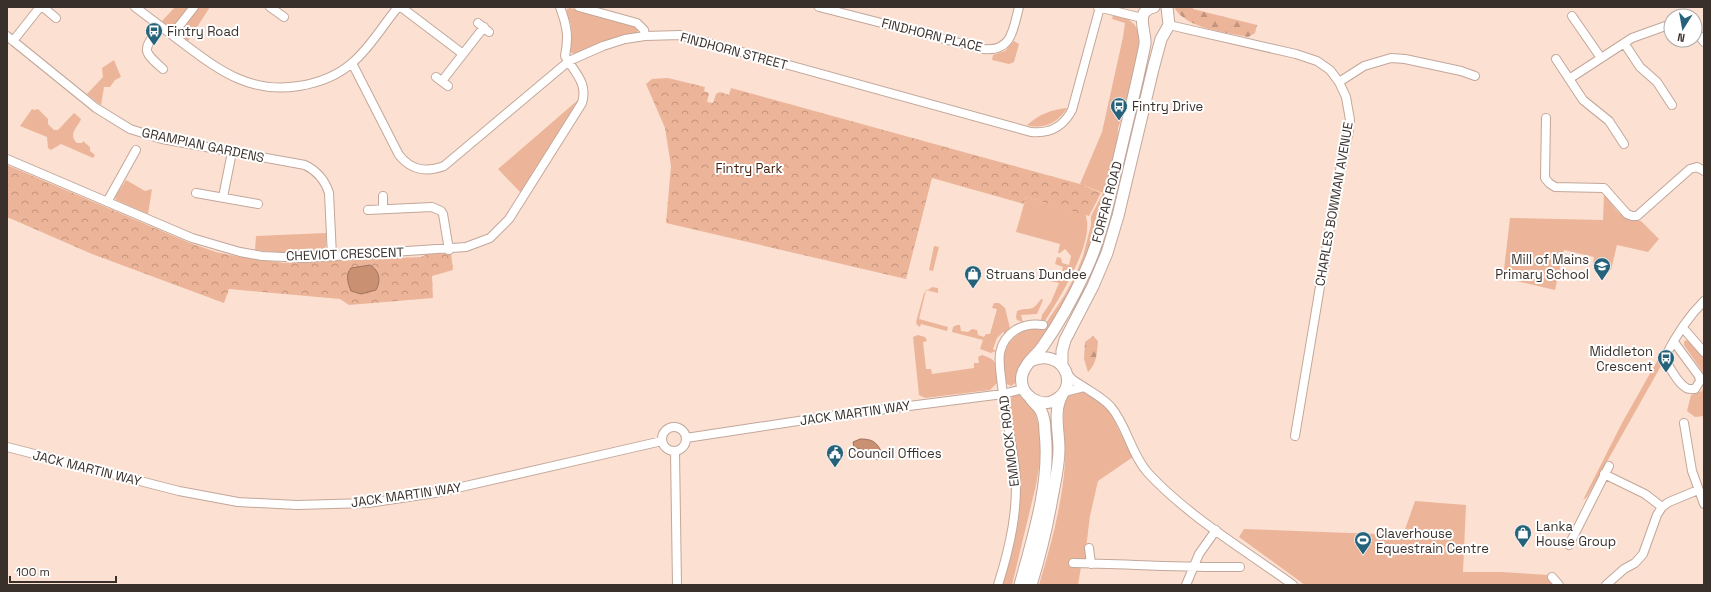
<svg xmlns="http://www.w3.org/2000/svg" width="1711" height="592" viewBox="0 0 1711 592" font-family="'Space Grotesk',sans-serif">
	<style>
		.green { fill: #ecb599 }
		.forest { fill: url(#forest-firs) }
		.park { fill: url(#park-crowns) }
		.water { fill: #c99072; stroke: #9e735d }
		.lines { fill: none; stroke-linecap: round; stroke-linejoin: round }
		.minor-casing { stroke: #c2a79a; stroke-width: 10 }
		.highway-casing { stroke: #c2a79a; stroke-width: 13 }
		.minor { stroke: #fff; stroke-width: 8 }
		.highway { stroke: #fff; stroke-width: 11 }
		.labels { text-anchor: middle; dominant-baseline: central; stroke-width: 4; stroke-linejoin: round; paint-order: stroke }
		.poi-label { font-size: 13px; fill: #3a302b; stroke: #fff; text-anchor: start }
		.street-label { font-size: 13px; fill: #3a302b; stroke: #fff }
		.park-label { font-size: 13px; fill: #441e08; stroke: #fff }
	</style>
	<defs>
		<pattern id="forest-firs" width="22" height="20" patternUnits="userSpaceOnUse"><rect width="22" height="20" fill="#ecb599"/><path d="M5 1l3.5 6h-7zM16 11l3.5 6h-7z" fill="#c0947d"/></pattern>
		<pattern id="park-crowns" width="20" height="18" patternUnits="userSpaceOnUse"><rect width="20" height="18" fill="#ecb599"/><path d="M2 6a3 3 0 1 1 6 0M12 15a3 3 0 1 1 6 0" fill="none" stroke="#c0947d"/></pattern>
	</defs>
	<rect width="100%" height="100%" fill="#fce0d2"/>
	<path class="green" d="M175,7h14l-14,18 -7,2 -6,-6z
		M199,7h11l-22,34 -6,-5v-7z
		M570,8l66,18 2,5 -3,3 -39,11 -22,9 -4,-2c1,-9 2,-17 1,-27 -1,-5 -5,-10 -4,-16z
		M1113,15l15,4 6,5 6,9v23l-11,43 -11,29 -1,22 -20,80 -29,69 -22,34 -24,30 -5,19 -6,4 -6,-3c0,-8 -2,-17 -1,-25 1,-19 20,-32 38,-29l22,-33 11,-20 8,-20 8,-31v-9l12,-23 -23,-9 22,-52 21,-95 2,-14 -13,-4z
		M1014,41l5,3 -5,18 -5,2 -17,-4 1,-5 12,-4z
		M114,60l7,17 -6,3 -5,7h-6l-3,18 -14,-11 16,-17 -1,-9z
		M578,100l-57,93 -23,-24z
		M1067,108c-9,15 -24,22 -40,17 13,-11 23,-15 40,-17z
		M32,109l2,1 4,-1 10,10v5l6,6h4l16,-17 7,6c-2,7 -14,15 -4,24h5l1,-2 7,6v4l5,4 -2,3 -32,-14 -10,6 -3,-2 -1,-11 -27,-11z
		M126,180l19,11 7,-2 -4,25 -32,-14 -1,-3z
		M1604,194c12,15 17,27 37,27l18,18 -11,13 -31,-7 -6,25 -18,-4 1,-9 -30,-7 -9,40 -52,-12 7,-60 93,2z
		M1026,197l59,17c12,25 -26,85 -40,107l-4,-1 1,-5 9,-13 8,-19 -9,-2 2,-5 8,2 3,-11 -8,-3 2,-7 4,1 1,5 7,2 2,-9 -6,-7 -5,4h-2l2,-9 -44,-12z
		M326,233v14l-5,5 -38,1 -28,-3 1,-14z
		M934,246l5,1 -6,24 -4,-1z
		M932,287l6,1v5l-12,-3 -7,29 29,8 -1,4 -26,-7 -1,3 -3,-2 -1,-3 8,-29z
		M1041,299l2,1 -6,14 -16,1 2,7 -6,-2 -1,-3 1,-6c12,-5 14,3 24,-12z
		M994,303h5l6,5 5,20 -4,6 -3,-2 -6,6 -4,11 3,2 -5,2 -11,-4 3,-9 -31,-8 1,-5 4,-2h3l1,6 7,1 4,-3 5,1 1,5 6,2 2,-3h4l7,-25 -5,-1z
		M918,335l7,2 2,4 -4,1 3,27h5l1,5 42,-6v-5h5l-1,-6 4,-2c17,5 14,10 16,27l-8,8 -65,8 -6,-3 -6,-58z
		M1689,340l15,18v16l-20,-29v-4z
		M1661,354v12l-74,131 -4,3 39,-77z
		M1704,385v31l-9,1 -8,-6 4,-16 11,-4z
		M1074,392h12l22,17 25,48 -35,24 -8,35 -4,32 1,8 -6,11 -3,18h-39c12,-40 23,-80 26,-122 1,-23 -4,-40 0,-64z
		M1022,393l12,14 9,37 -7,41 -24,100h-11l17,-72 -9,-111 4,-7z
		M1415,501l51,4 -3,67h38l47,3 4,2 2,8h-249l-66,-48 5,-8 159,6z"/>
	<path class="forest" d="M1174,7h19v2l64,16 -2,8 -7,4c-23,-5 -62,-8 -74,-30z
		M1093,336l5,5c-1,11 -1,23 -10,31l-4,-13 1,-17z"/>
	<path class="park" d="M668,78l37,9 -1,4 5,2 -2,9 6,1 3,-9 4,-2 9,3 2,-7 349,96 21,9 -12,23 -63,-19 -2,7 -92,-26 -26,101 -240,-56 5,-57 -6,-38 -19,-44 6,-5z
		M7,165l183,78 26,9 24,5 44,6 137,-6 7,-3 23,-1 2,17 -21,6 1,22 -84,7 -9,-6 -111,-10 -5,14 -132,-49 -85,-37z"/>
	<path class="water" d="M370,265c10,6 11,16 6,25l-15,4 -10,-3c-3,-8 -6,-16 0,-23z
		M860,439c11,0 16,2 21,12l-3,9 -6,-3 -3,-5 -15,-5 -1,-5z"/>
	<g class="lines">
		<g class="minor-casing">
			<path id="minor" d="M43,7l13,11
				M135,7c16,12 32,24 49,37 36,27 67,50 115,42 19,-3 38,-10 53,-23 18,-15 31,-38 46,-56
				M270,7l14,10
				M401,7l62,47
				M579,7l58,16 7,7 1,6
				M819,7l164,42c29,3 30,-19 36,-42
				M1098,7l44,11
				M1572,16l29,42
				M478,23l11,9
				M1169,25l127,29 21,7 13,9 9,12 7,15 4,23 -2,15 -10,44 -43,257
				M160,26c-16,24 -20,23 3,43
				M1695,30l9,12
				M172,35l22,-28
				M7,36l89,72 34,21 32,10 143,26c12,6 20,15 24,28l3,63
				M13,41l27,-34
				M1624,43l16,24 17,15 15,23
				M1556,59l27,41 26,21 15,23
				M352,63l47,92c12,15 26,18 45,11l125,-105 34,-15 22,-7 20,-3 35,-1 351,97c19,2 32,-5 41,-22l28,-103
				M436,77l12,9
				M1569,79l63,-41 39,-14
				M442,81l42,-54
				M1339,82l25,-16 27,-8 14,1 56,12 14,5
				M1546,118l-1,60 4,5 6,4 49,1 23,26 5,2h5l53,-47 7,-2 7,4
				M7,159l185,79 48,14 22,4 43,2 161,-11 24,-9 19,-19 73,-116c6,-20 -7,-30 -17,-47 4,-20 2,-30 -5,-49
				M196,193l62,11
				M383,196v13
				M223,197l9,-45
				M107,202l29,-52
				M368,210l64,-3 9,4 2,3 6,36
				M1683,328l21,24
				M1674,342l25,34 1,5 -5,8c-4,0 -7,1 -10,-2 -7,-4 -18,-23 -20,-30 10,-20 24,-41 39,-56
				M1084,387c9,6 19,11 27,20 16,19 20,47 37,66 41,44 97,77 145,112
				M1064,392l20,-5 -11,-7 -7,-7
				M1684,423l8,48 12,33
				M662 439a12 12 0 1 1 24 0a12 12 0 1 1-24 0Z
				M686,438l145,-22 172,-22 20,-5
				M7,447l172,44 59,11 59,3 71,-2 67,-10 227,-52
				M675,451l2,134
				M1604,474l41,20 17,13
				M1569,545l40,-79
				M1089,548l2,16
				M1073,563c56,1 111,5 167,4
				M1552,577l7,8
				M998,585c12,-38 21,-77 17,-117 -4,-30 -11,-60 -14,-91 -1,-7 -2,-16 -1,-24 4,-21 23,-31 43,-28
				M1186,585l13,-31 17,-24
				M1606,585l18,-16 11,-6 8,-9 14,-39 5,-8 7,-5 29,-12"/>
		</g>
		<g class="highway-casing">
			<path id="highway" d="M1030,361c31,-14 51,22 27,38 -16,11 -39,-4 -35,-24 3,-12 15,-20 21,-29 17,-24 31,-50 43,-76 16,-35 23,-71 32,-108 9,-39 19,-78 27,-118 1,-13 -11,-33 9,-37
				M1062,366v-15l3,-11 28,-54 14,-33 11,-37 35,-147 8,-30 8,-14 -2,-18
				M1020,585c13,-48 31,-103 25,-153 0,-7 -1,-15 -4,-21 -2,-4 -7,-8 -10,-12
				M1031,585c9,-29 16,-58 21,-87 3,-16 7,-32 7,-49 0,-18 -6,-38 3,-54"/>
		</g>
		<use href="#minor" class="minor"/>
		<use href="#highway" class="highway"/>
	</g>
	<defs>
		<g id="bus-pin" transform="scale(0.9)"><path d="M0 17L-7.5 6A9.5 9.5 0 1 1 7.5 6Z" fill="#26627a" stroke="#fff"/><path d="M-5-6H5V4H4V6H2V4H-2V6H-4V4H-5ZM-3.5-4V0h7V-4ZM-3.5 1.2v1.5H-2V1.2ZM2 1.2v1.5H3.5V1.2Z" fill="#fff"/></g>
		<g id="school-pin" transform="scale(0.9)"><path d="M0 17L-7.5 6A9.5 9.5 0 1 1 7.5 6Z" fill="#26627a" stroke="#fff"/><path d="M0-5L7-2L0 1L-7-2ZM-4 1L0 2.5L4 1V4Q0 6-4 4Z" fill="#fff"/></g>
		<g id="shop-pin" transform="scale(0.9)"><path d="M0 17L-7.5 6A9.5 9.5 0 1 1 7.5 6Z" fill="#26627a" stroke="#fff"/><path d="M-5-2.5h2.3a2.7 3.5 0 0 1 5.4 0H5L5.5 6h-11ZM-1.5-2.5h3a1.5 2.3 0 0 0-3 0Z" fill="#fff"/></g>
		<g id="civic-pin" transform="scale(0.9)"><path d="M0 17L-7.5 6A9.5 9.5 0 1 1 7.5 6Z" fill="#26627a" stroke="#fff"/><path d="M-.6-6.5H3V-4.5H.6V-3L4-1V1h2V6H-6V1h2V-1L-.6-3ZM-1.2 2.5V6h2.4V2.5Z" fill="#fff"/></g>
		<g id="stadium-pin" transform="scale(0.9)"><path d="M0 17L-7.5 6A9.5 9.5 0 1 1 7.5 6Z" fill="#26627a" stroke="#fff"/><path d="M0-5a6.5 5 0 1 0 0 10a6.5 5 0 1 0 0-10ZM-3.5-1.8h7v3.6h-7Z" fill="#fff"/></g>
	</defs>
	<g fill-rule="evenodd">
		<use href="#bus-pin" x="154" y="31"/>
		<use href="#bus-pin" x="1119" y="106"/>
		<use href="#school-pin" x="1602" y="266"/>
		<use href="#shop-pin" x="973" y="274"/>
		<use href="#bus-pin" x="1666" y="358"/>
		<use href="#civic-pin" x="835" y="453"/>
		<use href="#shop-pin" x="1523" y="533"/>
		<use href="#stadium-pin" x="1363" y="540"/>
	</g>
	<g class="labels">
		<g class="poi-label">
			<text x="167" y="31">Fintry Road</text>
			<text x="1132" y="106">Fintry Drive</text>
			<text x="1589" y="259" text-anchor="end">Mill of Mains<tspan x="1589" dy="15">Primary School</tspan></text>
			<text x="986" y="274">Struans Dundee</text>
			<text x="1653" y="351" text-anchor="end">Middleton<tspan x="1653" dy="15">Crescent</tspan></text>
			<text x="848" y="453">Council Offices</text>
			<text x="1536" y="526">Lanka<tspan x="1536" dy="15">House Group</tspan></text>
			<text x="1376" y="533">Claverhouse<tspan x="1376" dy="15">Equestrain Centre</tspan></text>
		</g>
		<g class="street-label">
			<text transform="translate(932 35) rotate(14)">FINDHORN PLACE</text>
			<text transform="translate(734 51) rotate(15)">FINDHORN STREET</text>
			<text transform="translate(203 145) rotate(12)">GRAMPIAN GARDENS</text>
			<text transform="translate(1107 202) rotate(-75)">FORFAR ROAD</text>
			<text transform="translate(1334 204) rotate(-80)">CHARLES BOWMAN AVENUE</text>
			<text transform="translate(345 254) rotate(-2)">CHEVIOT CRESCENT</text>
			<text transform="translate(855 413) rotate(-8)">JACK MARTIN WAY</text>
			<text transform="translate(1009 441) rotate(-97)">EMMOCK ROAD</text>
			<text transform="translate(87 468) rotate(14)">JACK MARTIN WAY</text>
			<text transform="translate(406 495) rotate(-8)">JACK MARTIN WAY</text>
		</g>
		<g class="park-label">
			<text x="749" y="168">Fintry Park</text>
		</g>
	</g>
	<rect width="1711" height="592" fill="none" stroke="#3a302b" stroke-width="16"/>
	<g transform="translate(1683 28) rotate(191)"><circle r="19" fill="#ffffff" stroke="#b0acaa"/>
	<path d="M0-3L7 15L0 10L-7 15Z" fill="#26627a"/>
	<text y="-6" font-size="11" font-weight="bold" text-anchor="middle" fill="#3a302b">N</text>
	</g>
	<path d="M10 576v6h106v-6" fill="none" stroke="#3a302b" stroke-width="2"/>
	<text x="16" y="576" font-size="12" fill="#3a302b" stroke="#ffffff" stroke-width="3" paint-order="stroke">100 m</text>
</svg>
